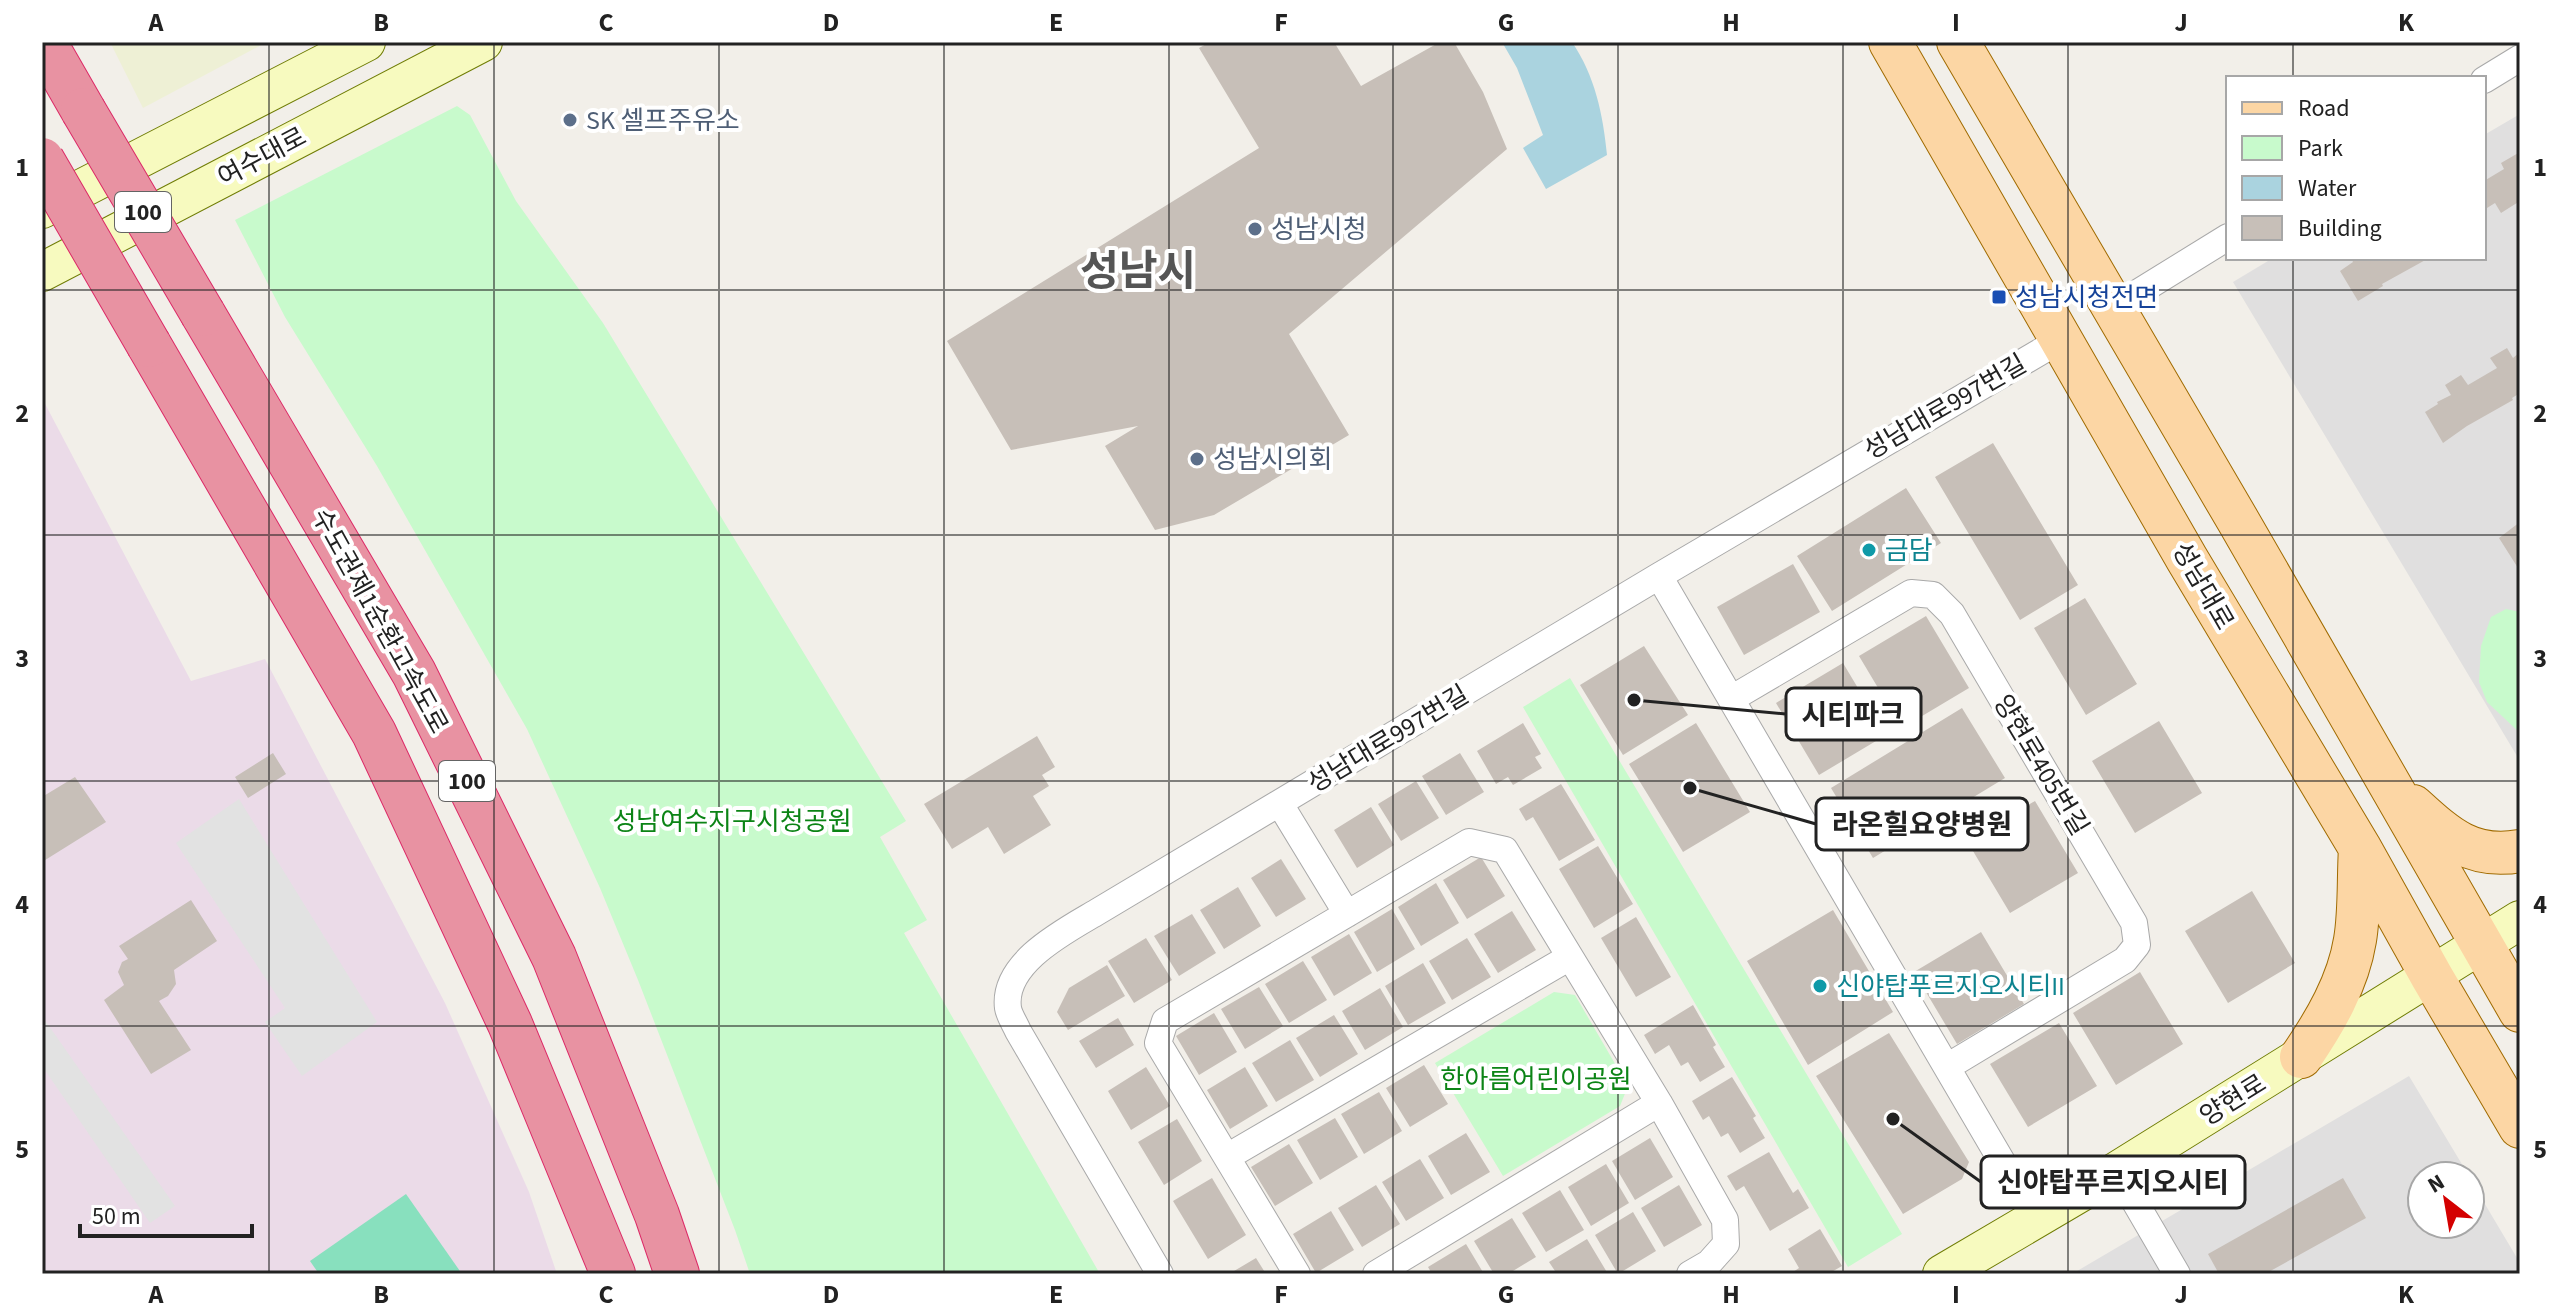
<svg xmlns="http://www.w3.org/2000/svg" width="2562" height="1316" viewBox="0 0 2562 1316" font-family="'Source Sans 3','Noto Sans KR',sans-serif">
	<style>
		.residential { fill: #e0dfdf }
		.industrial { fill: #ebdbe8 }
		.farmland { fill: #eef0d5 }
		.park { fill: #c8facc }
		.pitch { fill: #88e0be }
		.parking { fill: #e2e2e2 }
		.water { fill: #aad3df }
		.building { fill: #c7bfb8 }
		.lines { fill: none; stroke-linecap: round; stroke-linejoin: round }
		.minor-casing { stroke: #a9a9a9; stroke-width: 28 }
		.secondary-casing { stroke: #707d05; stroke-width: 40 }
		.primary-casing { stroke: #a06b00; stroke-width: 44 }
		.motorway-casing { stroke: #dc2a67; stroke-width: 46 }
		.minor { stroke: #fff; stroke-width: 26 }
		.secondary { stroke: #f7fabf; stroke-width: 38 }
		.primary { stroke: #fcd6a4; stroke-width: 42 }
		.motorway { stroke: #e892a2; stroke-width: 44 }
		.motorway-bridge-casing { stroke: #dc2a67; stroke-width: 46; stroke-linecap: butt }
		.motorway-bridge { stroke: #e892a2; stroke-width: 44 }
		.grid { fill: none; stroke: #222; stroke-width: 2; stroke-opacity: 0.55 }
		.service-dot { fill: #5c6f8a; stroke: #fff; stroke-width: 3 }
		.transit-dot { fill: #1a4fb4; stroke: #fff; stroke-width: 3 }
		.culture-dot { fill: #0f9aa8; stroke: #fff; stroke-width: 3 }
		.labels { text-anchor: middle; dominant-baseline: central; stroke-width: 8; stroke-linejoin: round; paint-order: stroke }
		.shield { fill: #fff; stroke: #646464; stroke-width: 2 }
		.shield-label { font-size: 24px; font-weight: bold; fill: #222 }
		.service-label { font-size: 26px; fill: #4e5e75; stroke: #fff; text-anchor: start }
		.street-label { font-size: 26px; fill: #222; stroke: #fff }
		.transit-label { font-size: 26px; fill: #164399; stroke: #fff; text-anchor: start }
		.culture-label { font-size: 26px; fill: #0d838f; stroke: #fff; text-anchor: start }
		.park-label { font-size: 26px; fill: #0c8416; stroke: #fff }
		.town-label { font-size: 42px; font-weight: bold; fill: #555; stroke: #fff }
		.leader { fill: none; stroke: #222; stroke-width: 3 }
		.callout-dot { fill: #222; stroke: #fff; stroke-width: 3 }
		.callout { fill: #fff; stroke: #222; stroke-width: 3 }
		.callout-label { font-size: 28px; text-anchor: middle; font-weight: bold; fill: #222 }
		.neatline { fill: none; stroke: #222; stroke-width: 3 }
		.grid-label { font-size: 26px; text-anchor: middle; font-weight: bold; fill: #222 }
	</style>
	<rect width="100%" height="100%" fill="#f2efe9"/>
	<path class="residential" d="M2520,114v647l-287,-479 40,-24h211v-123z
		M2409,1076l60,100h-47v48h48v-45l50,84v11h-448z"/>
	<path class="industrial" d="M42,398l149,283 74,-22 180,344 84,189 28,82h-515z"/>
	<path class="farmland" d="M110,42h157l-124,66z"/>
	<path class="park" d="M457,106l13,9 46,86 87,122 303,498 -26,16 47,83 -23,13 196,341h-350l-15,-44 -97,-250 -38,-92 -73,-159 -150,-263 -92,-149 -50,-97z
		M2506,609l14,3v121l-33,-31 -8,-20 2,-36 10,-29z
		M1570,678l332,556 -54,33 -325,-560z
		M1554,992l21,3 53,91 -8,20 -117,70 -68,-113z"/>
	<path class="pitch" d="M406,1194l56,80h-143l-9,-13z"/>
	<path class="parking" d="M239,799l138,223 -75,54 -37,-54 20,-14 -109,-165z
		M42,1016l133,190 -25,17 -108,-157z"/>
	<path class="water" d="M1502,42h70c23,34 31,72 35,113l-61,34 -23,-41 20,-13 -26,-67z"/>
	<path class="building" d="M1210,42h124l27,44 79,-44h14l29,50 24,57 -218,185 60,101 -135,80 -59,15 -50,-84 33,-20 -127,24 -64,-109 312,-193 -60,-100z
		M2520,152v49l-19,12 -6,-10 -8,5 -3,-5v-22l20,-12 -3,-6z
		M2355,258h74l-47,26 1,2 -25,15 -18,-30 13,-9 -1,-2z
		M2507,348l6,10 7,-6v41l-8,5 1,2 -46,26 -24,17 -18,-31 13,-8 -1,-2 14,-7 -6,-10 16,-10 7,10 29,-17 -7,-10z
		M1993,443l85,142 -58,35 -85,-143z
		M1906,488l35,55 -109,68 -35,-55z
		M2520,522v44l-2,2 -19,-30z
		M1793,564l27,48 -76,43 -27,-48z
		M2085,598l52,86 -51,31 -52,-87z
		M1926,616l43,72 -67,40 -43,-72z
		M1644,646l44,69 -65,40 -43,-70z
		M1843,663l43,72 -67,40 -43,-72z
		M1962,708l43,70 -132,80 -42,-70z
		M2159,721l43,72 -67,40 -43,-72z
		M1523,723l18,31 -6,3 7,11 -29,17 -5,-8 -12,7 -19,-33z
		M1696,723l54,89 -67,40 -54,-88z
		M1037,736l18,31 -13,8 7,11 -16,10 18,29 -47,29 -16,-27 -36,22 -28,-45z
		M273,753l13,21 -38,24 -13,-21z
		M1460,753l24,39 -38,23 -24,-39z
		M75,777l31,45 -64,40v-65z
		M1416,781l23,37 -38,23 -23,-37z
		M1561,784l34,56 -36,21 -26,-44 -7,4 -7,-12z
		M2035,801l43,72 -68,40 -43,-72z
		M1371,807l23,38 -37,23 -23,-38z
		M1598,846l35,58 -39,24 -35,-59z
		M1481,857l24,39 -38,23 -24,-39z
		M1281,859l25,40 -30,18 -25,-39z
		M1436,883l23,40 -38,23 -23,-39z
		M1238,887l23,39 -37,23 -24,-39z
		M2252,891l43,72 -67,40 -43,-72z
		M191,900l26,41 -43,29 2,14 -8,12 -9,5 32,49 -40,24 -47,-74 20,-15 -6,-13 4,-10 6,-3 -9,-13z
		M1392,909l23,40 -38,23 -23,-40z
		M1833,910l60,102 -85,53 -61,-104z
		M1512,911l24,39 -38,23 -24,-39z
		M1192,914l24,39 -37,23 -25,-40z
		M1636,917l35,60 -35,20 -35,-59z
		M1981,932l43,72 -67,40 -43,-72z
		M1349,934l23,39 -38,23 -23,-39z
		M1146,938l26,42 -38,23 -26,-42z
		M1467,938l24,39 -39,23 -23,-39z
		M1303,961l24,39 -38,23 -24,-39z
		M1423,963l23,40 -38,22 -23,-39z
		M1107,965l18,31 -57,34 -11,-18 12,-24z
		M2140,972l43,72 -67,41 -43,-72z
		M1259,987l24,39 -38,23 -24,-40z
		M1380,988l23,39 -38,23 -23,-39z
		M1693,1005l23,40 -3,2 12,20 -25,15 -12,-20 -7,4 -12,-21 -14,9 -11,-19z
		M1214,1013l23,39 -38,23 -23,-39z
		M1334,1015l24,39 -38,23 -24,-39z
		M1118,1018l16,27 -38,23 -17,-27z
		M2059,1023l38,63 -69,41 -38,-63z
		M1889,1033l80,129 -7,17 -59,35 -87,-138z
		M1290,1040l24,40 -38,22 -24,-39z
		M1424,1065l24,39 -38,23 -24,-39z
		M1146,1067l24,39 -39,24 -23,-39z
		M1245,1067l23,39 -38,23 -23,-39z
		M1732,1077l24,39 -3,2 12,20 -25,15 -12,-20 -7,4 -12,-21 -6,4 -11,-19z
		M1379,1092l23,39 -38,23 -23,-40z
		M1335,1118l23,39 -38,23 -23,-40z
		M1177,1119l25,42 -38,24 -26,-43z
		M1466,1133l24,39 -39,23 -23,-39z
		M1650,1138l23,39 -38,23 -23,-39z
		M1289,1144l24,39 -38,23 -24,-39z
		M1769,1152l24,41 5,-4 11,19 -39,23 -26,-45 -8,5 -9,-15z
		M1420,1159l24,39 -38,23 -24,-39z
		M1606,1164l23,39 -38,23 -23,-39z
		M1212,1178l34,57 -38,24 -35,-58z
		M2343,1178l23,40 -101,56h-46l-11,-20z
		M1376,1185l24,39 -38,23 -24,-39z
		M1679,1185l23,40 -38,22 -23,-39z
		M1560,1190l24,40 -38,22 -24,-39z
		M1331,1211l23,39 -38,23 -23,-39z
		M1633,1212l23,39 -38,23 -23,-39z
		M1512,1218l24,39 -28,17h-14l-20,-33z
		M1820,1229l22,37 -14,8h-38l9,-6 -11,-19z
		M1587,1239l21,35h-51l-8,-12z
		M1466,1244l18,30h-52l-4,-7z
		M1256,1258l10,16h-37z"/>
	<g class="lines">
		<g class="minor-casing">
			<path id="minor" d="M2484,80l36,-22
				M2113,308l115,-71
				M1659,576l376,642
				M1731,699l180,-106 22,2 19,19 182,309 3,22 -12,15 -178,107
				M1280,804l67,110
				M1227,1157l343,-200
				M2117,1171l60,103
				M1160,1274l-142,-243c-3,-7 -9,-16 -10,-23 -6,-45 57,-77 89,-96l562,-336 403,-237
				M1297,1274l-139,-231 7,-22 304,-179 36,8 154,253 66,117 1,24 -17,19 -19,11
				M1376,1274l283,-171"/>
		</g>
		<g class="secondary-casing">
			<path id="secondary" d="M42,209l324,-167
				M42,272l441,-230
				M1942,1274l175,-103 403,-251"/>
		</g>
		<g class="primary-casing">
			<path id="primary" d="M1890,42l297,517 173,289 72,129 88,150
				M1958,42l282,482 280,487
				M2413,806c33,30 58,54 107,45
				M2301,1057c24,-35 47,-74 54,-117 5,-29 3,-62 5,-92"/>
		</g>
		<g class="motorway-casing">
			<path id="motorway" d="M44,42l39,68
				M203,314l211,359 140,284 103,258 20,59
				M149,345l225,388 136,291 103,250"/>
		</g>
		<use href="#minor" class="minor"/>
		<use href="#secondary" class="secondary"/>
		<use href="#primary" class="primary"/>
		<use href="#motorway" class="motorway"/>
		<g class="motorway-bridge-casing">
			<path id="motorway-bridge" d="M83,110l120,204
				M42,160l107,185"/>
		</g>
		<use href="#motorway-bridge" class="motorway-bridge"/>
	</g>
	<path class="grid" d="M269,42v1232M494,42v1232M719,42v1232M944,42v1232M1169,42v1232M1393,42v1232M1618,42v1232M1843,42v1232M2068,42v1232M2293,42v36M2293,258v1016M42,290h2478M42,535h2478M42,781h2478M42,1026h2478"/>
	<g class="service-dot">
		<circle cx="570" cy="120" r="8"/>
		<circle cx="1255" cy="229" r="8"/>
		<circle cx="1197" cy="459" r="8"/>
	</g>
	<rect class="transit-dot" x="1991" y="289" width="16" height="16" rx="4"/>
	<g class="culture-dot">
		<circle cx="1869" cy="550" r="8"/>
		<circle cx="1820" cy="986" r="8"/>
	</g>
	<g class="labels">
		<g class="shield">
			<rect x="115" y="192" width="56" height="40" rx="6"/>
			<rect x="439" y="761" width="56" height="40" rx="6"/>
		</g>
		<g class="shield-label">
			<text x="143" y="212">100</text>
			<text x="467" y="781">100</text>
		</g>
		<g class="service-label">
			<text x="586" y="120">SK 셀프주유소</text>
			<text x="1271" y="229">성남시청</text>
			<text x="1213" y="459">성남시의회</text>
		</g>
		<g class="street-label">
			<text transform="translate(262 157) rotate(-28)">여수대로</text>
			<text transform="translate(1945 407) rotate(-30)">성남대로997번길</text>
			<text transform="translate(2203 586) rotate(60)">성남대로</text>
			<text transform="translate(380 621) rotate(61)">수도권제1순환고속도로</text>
			<text transform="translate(1388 739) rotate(-31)">성남대로997번길</text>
			<text transform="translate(2041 765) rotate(59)">양현로405번길</text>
			<text transform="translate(2233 1100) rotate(-32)">양현로</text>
		</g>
		<g class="transit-label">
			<text x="2015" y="297">성남시청전면</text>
		</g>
		<g class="culture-label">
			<text x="1885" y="550">금담</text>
			<text x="1836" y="986">신야탑푸르지오시티II</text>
		</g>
		<g class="park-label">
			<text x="732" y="821">성남여수지구시청공원</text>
			<text x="1536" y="1079">한아름어린이공원</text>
		</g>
		<g class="town-label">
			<text x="1138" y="272">성남시</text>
		</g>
	</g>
	<path class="leader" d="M1634 700L1786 714M1690 788L1816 824M1893 1119L1981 1182"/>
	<g class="callout-dot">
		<circle cx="1634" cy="700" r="8"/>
		<circle cx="1690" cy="788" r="8"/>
		<circle cx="1893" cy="1119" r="8"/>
	</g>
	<g class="callout">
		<rect x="1786" y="688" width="135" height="52" rx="8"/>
		<rect x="1816" y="798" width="212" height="52" rx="8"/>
		<rect x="1981" y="1156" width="264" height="52" rx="8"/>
	</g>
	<g class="callout-label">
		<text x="1853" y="724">시티파크</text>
		<text x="1922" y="834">라온힐요양병원</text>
		<text x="2113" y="1192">신야탑푸르지오시티</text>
	</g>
	<rect width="2562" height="1316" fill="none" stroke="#ffffff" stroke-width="88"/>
	<rect x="2226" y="76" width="260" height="184" fill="#ffffff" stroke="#a7a7a7" stroke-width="2"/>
	<rect x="2242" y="102" width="40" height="12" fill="#fcd6a4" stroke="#a7a7a7" stroke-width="2"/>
	<text x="2298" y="116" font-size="24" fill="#222222">Road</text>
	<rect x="2242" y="136" width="40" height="24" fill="#c8facc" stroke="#a7a7a7" stroke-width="2"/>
	<text x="2298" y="156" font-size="24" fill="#222222">Park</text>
	<rect x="2242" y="176" width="40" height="24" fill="#aad3df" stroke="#a7a7a7" stroke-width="2"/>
	<text x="2298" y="196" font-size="24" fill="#222222">Water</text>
	<rect x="2242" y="216" width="40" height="24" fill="#c7bfb8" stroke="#a7a7a7" stroke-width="2"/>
	<text x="2298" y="236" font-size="24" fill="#222222">Building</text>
	<g transform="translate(2446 1200) rotate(329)"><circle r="38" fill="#ffffff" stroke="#a7a7a7" stroke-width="2"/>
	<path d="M0-6L14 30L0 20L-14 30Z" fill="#d40000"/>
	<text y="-12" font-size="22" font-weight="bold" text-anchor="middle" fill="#222222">N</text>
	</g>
	<path d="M80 1224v12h172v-12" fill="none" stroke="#222222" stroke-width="4"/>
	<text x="92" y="1224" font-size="24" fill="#222222" stroke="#ffffff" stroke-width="6" paint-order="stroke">50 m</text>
	<rect x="44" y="44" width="2474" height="1228" class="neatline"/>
	<g class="grid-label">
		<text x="156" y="31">A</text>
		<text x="381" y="31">B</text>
		<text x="606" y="31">C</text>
		<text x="831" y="31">D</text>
		<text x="1056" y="31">E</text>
		<text x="1281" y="31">F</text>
		<text x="1506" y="31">G</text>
		<text x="1731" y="31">H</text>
		<text x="1956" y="31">I</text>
		<text x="2181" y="31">J</text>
		<text x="2406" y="31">K</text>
		<text x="22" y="176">1</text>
		<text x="2540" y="176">1</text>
		<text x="22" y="422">2</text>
		<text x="2540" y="422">2</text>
		<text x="22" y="667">3</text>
		<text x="2540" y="667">3</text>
		<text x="22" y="913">4</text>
		<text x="2540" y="913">4</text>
		<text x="22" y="1158">5</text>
		<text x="2540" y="1158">5</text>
		<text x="156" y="1303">A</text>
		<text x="381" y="1303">B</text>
		<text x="606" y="1303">C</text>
		<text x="831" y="1303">D</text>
		<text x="1056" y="1303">E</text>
		<text x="1281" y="1303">F</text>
		<text x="1506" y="1303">G</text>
		<text x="1731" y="1303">H</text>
		<text x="1956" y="1303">I</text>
		<text x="2181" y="1303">J</text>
		<text x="2406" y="1303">K</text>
	</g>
</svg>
